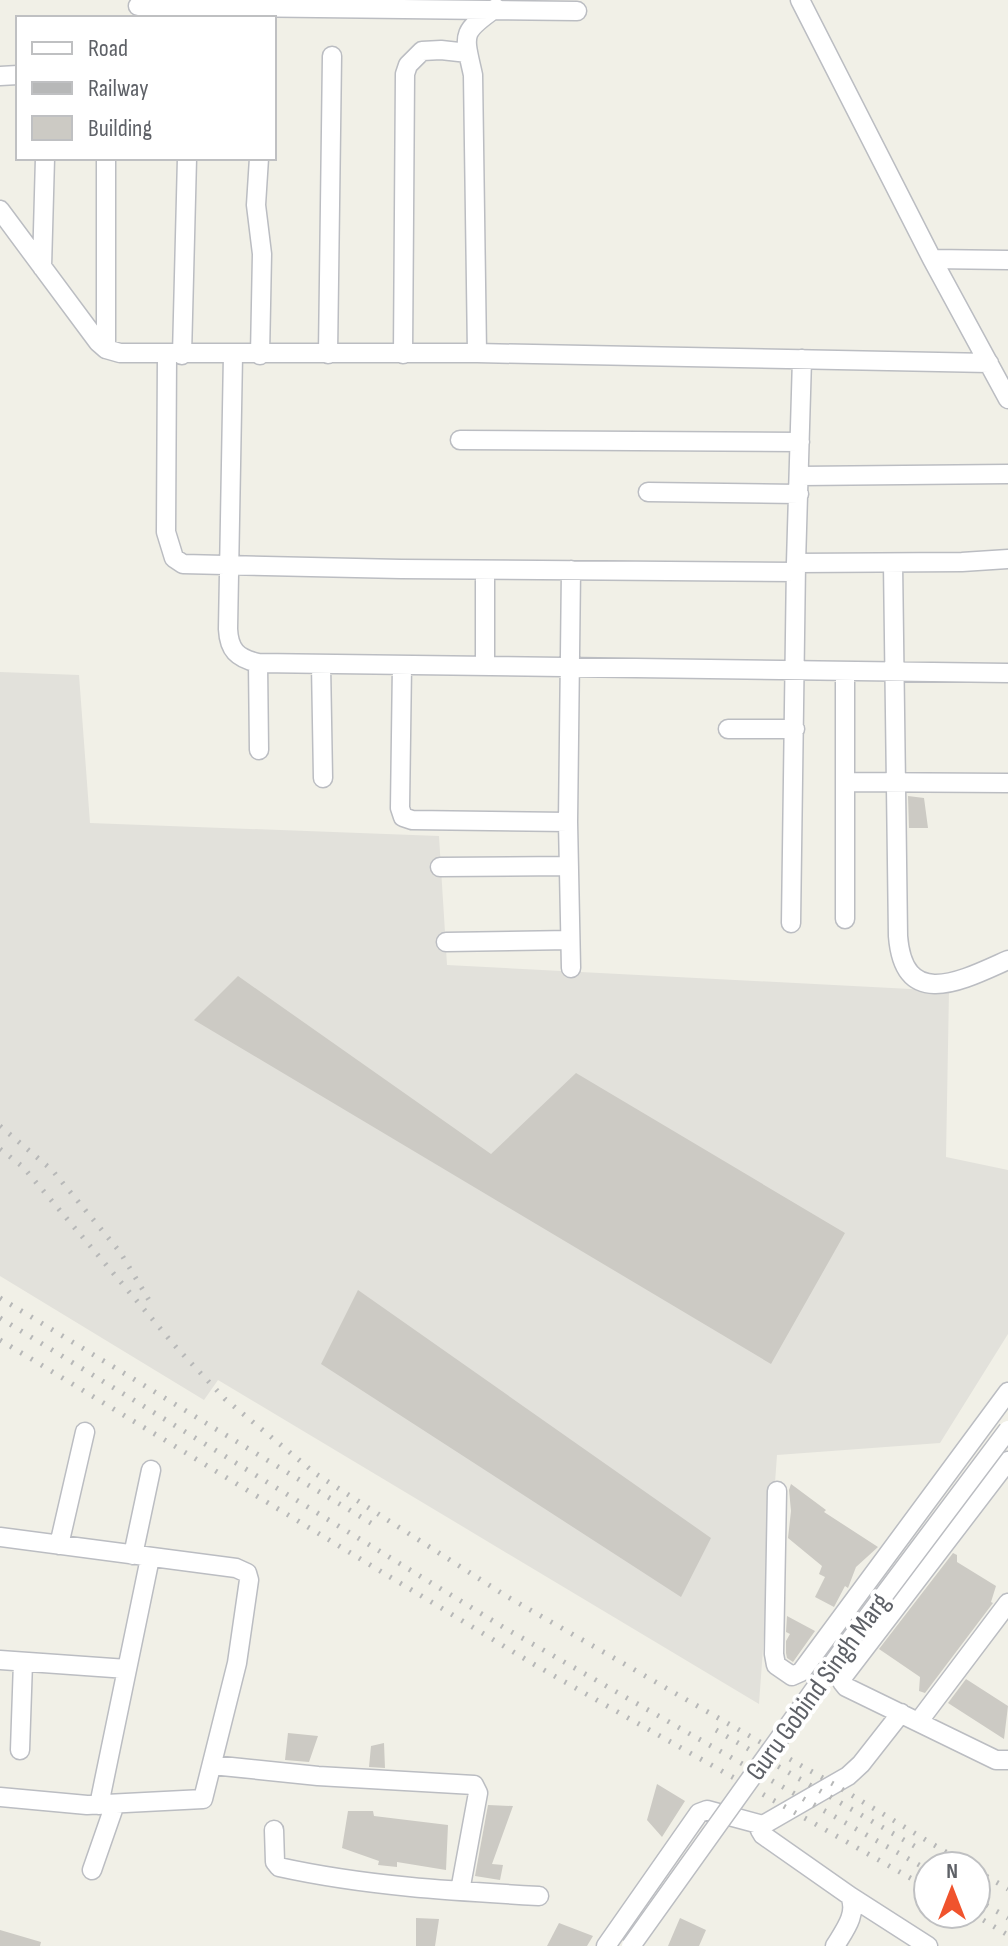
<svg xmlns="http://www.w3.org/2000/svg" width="1008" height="1946" viewBox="0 0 1008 1946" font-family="'Sofia Sans Condensed',sans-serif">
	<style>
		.industrial { fill: #e2e1db }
		.building { fill: #cccac4 }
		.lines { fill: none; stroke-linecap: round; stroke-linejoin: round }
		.minor-casing { stroke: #bbbdc2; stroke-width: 21 }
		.minor { stroke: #fff; stroke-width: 18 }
		.rail { stroke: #b7b8b8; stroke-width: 5; stroke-dasharray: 2 10; stroke-linecap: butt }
		.minor-bridge-casing { stroke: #bbbdc2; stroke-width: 21; stroke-linecap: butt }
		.minor-bridge { stroke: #fff; stroke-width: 18 }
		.labels { text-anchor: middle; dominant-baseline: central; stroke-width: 8; stroke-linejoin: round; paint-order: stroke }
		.street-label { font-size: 28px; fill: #5e6167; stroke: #fff }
	</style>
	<rect width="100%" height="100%" fill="#f1f0e7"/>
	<path class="industrial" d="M0,672l79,3 11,148 349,13 8,129 502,26 -3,166 62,13v164l-68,109 -163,12 -18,249 -541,-324 -14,20 -204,-124z"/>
	<path class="building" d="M908,796l16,2 4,30h-19z
		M238,976l253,178 85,-81 269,160 -74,131 -577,-344z
		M358,1290l353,248 -30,59 -360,-233z
		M791,1484l35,26 -2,2 54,35 -22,20 -8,21 -3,-2 -11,21 -19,-10 10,-20 -6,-3 3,-8 -34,-28 3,-27 -2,-21z
		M953,1553l4,2v7l39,24 -5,16 2,1 -68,90 -6,-2 1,-14 -41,-28z
		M787,1616l28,15 -22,31 -6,-4 -1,-5v-12l4,-7 -4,-2z
		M966,1679l42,27 -4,33 -56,-36z
		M288,1733l30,3 -9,26 -24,-2z
		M384,1743l1,25 -16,-1 2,-21z
		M657,1784l28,17 -23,36 -15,-17z
		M488,1805l25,1 -21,58 11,1 -3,15 -25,-4z
		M348,1811h25l1,5 74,9 -2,45 -49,-8v5l-19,-2 1,-4 -37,-13z
		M416,1918l23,1 -4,27h-19z
		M680,1918l26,12 -7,16h-31z
		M559,1923l34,13 -6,10h-40z
		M0,1930l41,12 -1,4h-40z"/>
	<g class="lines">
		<g class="minor-casing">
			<path id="minor" d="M800,0l132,259 76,140
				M138,6l439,5
				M0,76l18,-1
				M106,158v191
				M259,158l-3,47 6,49 -2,101
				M0,210l98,132 8,7 14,4h357l512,10
				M932,259l76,1
				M42,267l3,-109
				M477,353l-4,-278c-9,-41 -13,-42 23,-67
				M328,354l4,-298
				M403,354l2,-280 3,-9 14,-14 19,-1 27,3
				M167,355l-1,177 8,26 9,6 218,5 395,3
				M182,355l5,-197
				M233,355l-5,274c1,21 9,29 30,34l750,10
				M460,440l340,2
				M800,476l208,-2
				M648,492l151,2
				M796,563l166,-1 46,-3
				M893,563l5,373c6,76 65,44 110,24
				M485,570v96
				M571,570l-3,252 3,146
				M258,663l1,87
				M321,664l2,114
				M402,665l-2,143 3,9 9,3 156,2
				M728,729h67
				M845,782l163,1
				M440,867l129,-1
				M845,919v-247
				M791,923l5,-360 6,-204
				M446,942l124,-2
				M1008,1461l-166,217v4l4,5 150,73h12
				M777,1491l-3,163 2,11 16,11 9,-4 207,-280
				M0,1537l236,31 11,5 2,7 -12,83 -34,136 -116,6 -87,-8
				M59,1545l26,-113
				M133,1555l18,-85
				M0,1660l127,9
				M919,1721l89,-118
				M20,1750l3,-88
				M212,1765l106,11 156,9 4,8 -18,98
				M99,1805l51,-247
				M274,1830l1,32 4,5c86,19 173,24 260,29
				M92,1870l23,-66
				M850,1896l78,50
				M606,1946l93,-133 8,-3 56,15
				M835,1946c9,-15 23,-32 15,-50l-87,-61 -3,-5 3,-5 85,-49 13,-12 40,-51"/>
		</g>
		<use href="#minor" class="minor"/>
		<path class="rail" d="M0,1126l52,44 68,82 32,53
			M0,1149l23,18 153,180 49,52 91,75 190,122 329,189 134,81
			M0,1298l379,230
			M0,1318l503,309 425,243
			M0,1340l535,325 393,223
			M716,1730l200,117
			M976,1870l32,19
			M976,1899l32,19
			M973,1914l35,21"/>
		<g class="minor-bridge-casing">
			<path id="minor-bridge" d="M631,1946l208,-291 169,-225"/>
		</g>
		<use href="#minor-bridge" class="minor-bridge"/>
	</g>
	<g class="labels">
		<g class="street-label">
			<text transform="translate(818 1687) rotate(-54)">Guru Gobind Singh Marg</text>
		</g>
	</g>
	<rect x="16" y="16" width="260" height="144" fill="#ffffff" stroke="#bfc0c2" stroke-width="2"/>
	<rect x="32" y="42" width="40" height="12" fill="#ffffff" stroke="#bfc0c2" stroke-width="2"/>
	<text x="88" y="56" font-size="24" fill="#5e6167">Road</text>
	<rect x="32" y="82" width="40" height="12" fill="#b7b8b8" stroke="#bfc0c2" stroke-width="2"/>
	<text x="88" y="96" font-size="24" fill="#5e6167">Railway</text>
	<rect x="32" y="116" width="40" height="24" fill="#cccac4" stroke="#bfc0c2" stroke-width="2"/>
	<text x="88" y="136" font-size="24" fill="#5e6167">Building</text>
	<g transform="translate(952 1890)"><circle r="38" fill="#ffffff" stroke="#bfc0c2" stroke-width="2"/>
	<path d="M0-6L14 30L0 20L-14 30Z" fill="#f0532d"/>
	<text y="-12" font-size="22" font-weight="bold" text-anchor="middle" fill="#5e6167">N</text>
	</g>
</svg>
